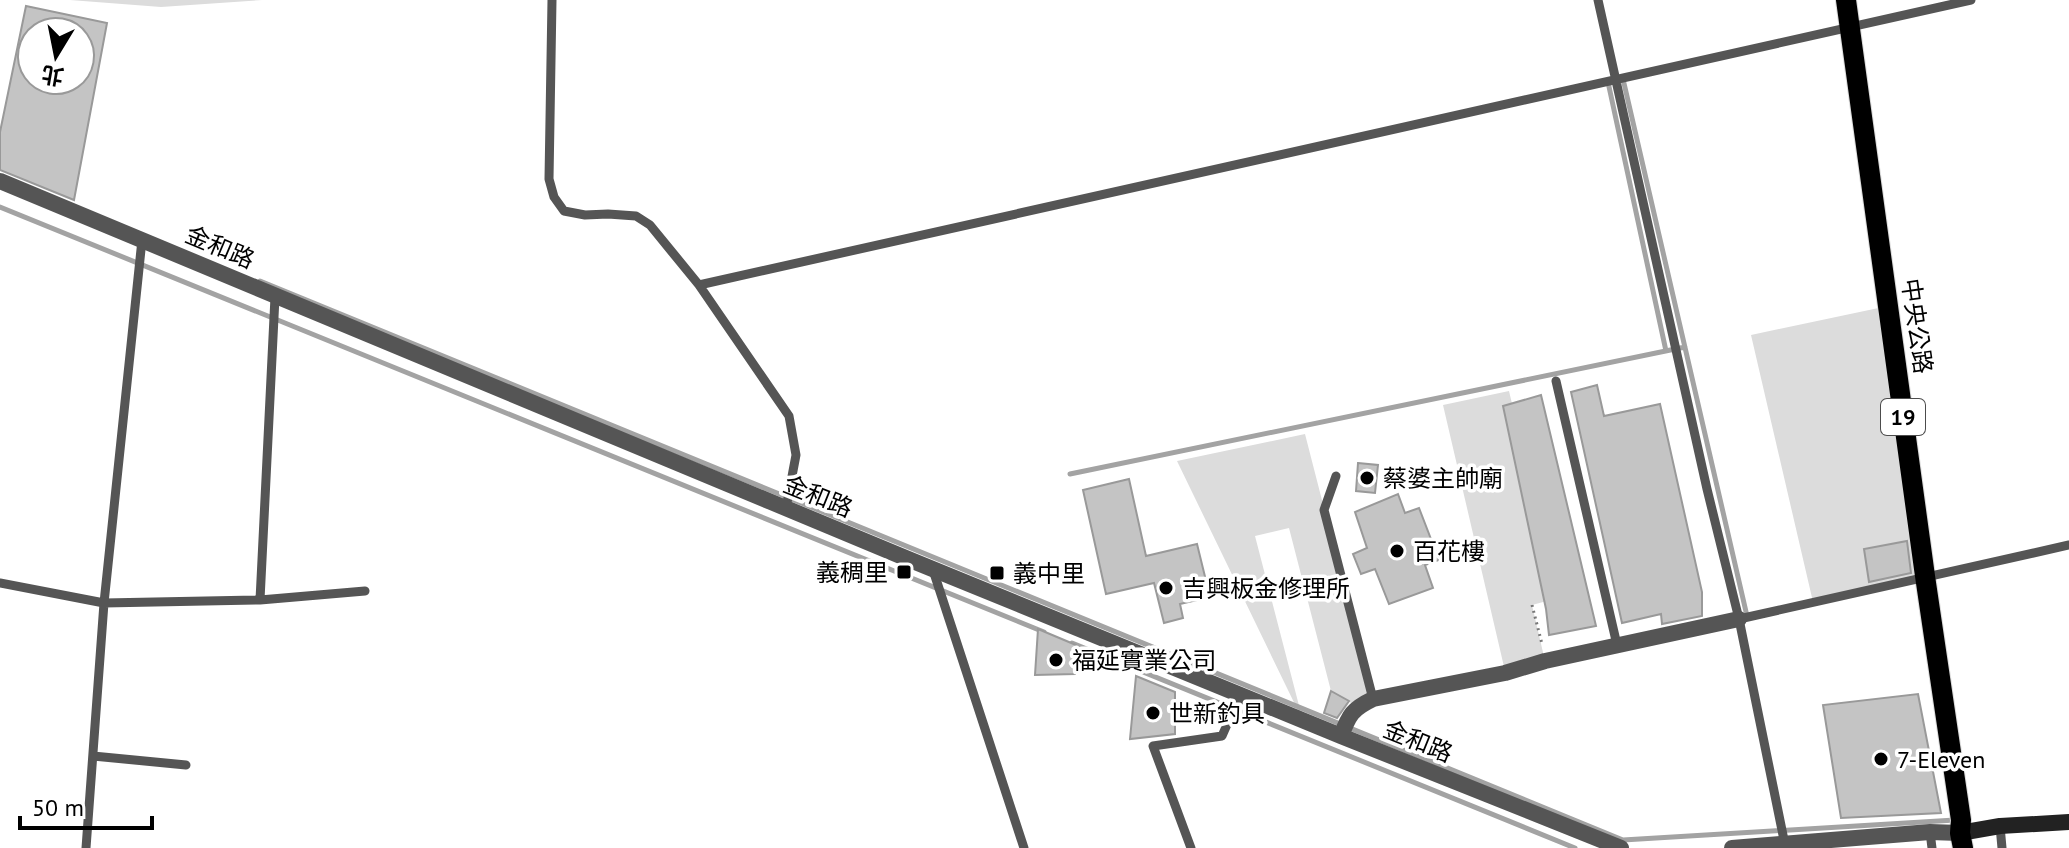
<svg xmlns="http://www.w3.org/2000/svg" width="2069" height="848" viewBox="0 0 2069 848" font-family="'PT Sans','Noto Sans TC',sans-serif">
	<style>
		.green { fill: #dcdcdc }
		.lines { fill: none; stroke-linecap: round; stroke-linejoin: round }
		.stream { stroke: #a3a3a3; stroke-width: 5 }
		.building { fill: #c4c4c4; stroke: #999; stroke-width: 2; fill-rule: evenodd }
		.primary-casing { stroke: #dbdbdb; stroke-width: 22 }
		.path { stroke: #777; stroke-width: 3; stroke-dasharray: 2 4; stroke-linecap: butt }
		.lane { stroke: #555; stroke-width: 9 }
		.street { stroke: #555; stroke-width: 16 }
		.secondary { stroke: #222; stroke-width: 16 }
		.primary { stroke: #000; stroke-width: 20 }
		.poi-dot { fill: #000; stroke: #fff; stroke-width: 3 }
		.labels { text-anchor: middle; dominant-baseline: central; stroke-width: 7; stroke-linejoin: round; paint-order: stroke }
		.shield { fill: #fff; stroke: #4c4c4c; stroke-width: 2 }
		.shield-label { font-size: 22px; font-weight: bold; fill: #000 }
		.street-label { font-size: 24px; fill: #000; stroke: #fff }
		.poi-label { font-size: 24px; fill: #000; stroke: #fff; text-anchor: start }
	</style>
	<rect width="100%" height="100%" fill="#fff"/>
	<path class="green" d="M70,0h192l-101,7z
		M1888,306l37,270 -112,26 -62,-267z
		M1509,391l49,207 -26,7 13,56 -40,10 -62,-266z
		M1305,434l68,265 -15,8 -27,-16 -42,-163 -34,8 48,185 -126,-260z"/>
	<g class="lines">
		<path class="stream" d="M1623,79l124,537
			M1608,82l58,269
			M0,207l1044,425
			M260,281l1363,559 332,-20
			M1070,474l615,-127
			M1072,643l503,205"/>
	</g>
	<path class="building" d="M26,6l81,17 -33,177 -74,-30v-38zM32,32h48v48h-48z
		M1597,385l7,31 56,-12 42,188v24l-40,8 -1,-10 -39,9 -51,-231z
		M1541,395l55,231 -47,9 -3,-26 -43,-203z
		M1358,463l20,2 -3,28 -19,-2z
		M1129,479l17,77 51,-12 13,53 -30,7 3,14 -19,5 -10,-40 -48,11 -23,-104z
		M1398,494l7,19 14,-5 20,52 -14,5 8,23 -44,16 -14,-35 -14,5 -8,-20 14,-6 -12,-36z
		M1907,541l4,32 -42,9 -5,-33z
		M1038,629l38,16 -1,29 -40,1z
		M1136,676l39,16v42l-45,5z
		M1331,691l18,10 -12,17 -13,-5z
		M1918,694l23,119 -100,5 -18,-113z"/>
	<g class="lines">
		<g class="primary-casing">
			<path id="primary" d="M1846,0l79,576 36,244 -1,13 3,15"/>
		</g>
		<path class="path" d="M1532,605l10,39"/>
		<path class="lane" d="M552,0l-3,179 5,18 10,14 21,4 23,-1 28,2 14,9 49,60 90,131 7,39 -10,53
			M1598,0l109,489 32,130 46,226
			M699,285l1272,-285
			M1556,381l61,264
			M1336,476l-12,34 49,189
			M933,570l91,278
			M0,583l104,20 156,-3 105,-9
			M260,600l15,-303
			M1739,619l330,-74
			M93,756l93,9
			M2000,826l2,22
			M1930,832l2,16
			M86,848l18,-245 38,-363
			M1191,848l-38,-102 69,-10 18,-41"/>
		<path class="street" d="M0,181l908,378 433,177 280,112
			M1341,736c8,-21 11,-27 32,-37l132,-26 40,-12 194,-42
			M1732,848l198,-16 30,1"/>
		<path class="secondary" d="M1960,833l40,-7 69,-4"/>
		<use href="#primary" class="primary"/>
	</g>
	<g class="poi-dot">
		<circle cx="1367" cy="478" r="8"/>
		<circle cx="1397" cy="551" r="8"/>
		<rect x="896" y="564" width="16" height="16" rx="4"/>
		<rect x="989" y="565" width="16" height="16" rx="4"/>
		<circle cx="1166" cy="588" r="8"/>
		<circle cx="1056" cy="660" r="8"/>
		<circle cx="1153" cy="713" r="8"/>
		<circle cx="1881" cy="759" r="8"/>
	</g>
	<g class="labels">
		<rect class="shield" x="1881" y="399" width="44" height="36" rx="6"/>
		<g class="shield-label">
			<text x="1903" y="417">19</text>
		</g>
		<g class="street-label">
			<text transform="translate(220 247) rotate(23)">金和路</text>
			<text transform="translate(1917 326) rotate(82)">中央公路</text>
			<text transform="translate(818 496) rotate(22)">金和路</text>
			<text transform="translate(1418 741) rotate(22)">金和路</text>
		</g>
		<g class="poi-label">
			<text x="1383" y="478">蔡婆主帥廟</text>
			<text x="1413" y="551">百花樓</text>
			<text x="888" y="572" text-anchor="end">義稠里</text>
			<text x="1013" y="573">義中里</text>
			<text x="1182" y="588">吉興板金修理所</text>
			<text x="1072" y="660">福延實業公司</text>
			<text x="1169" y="713">世新釣具</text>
			<text x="1897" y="759">7-Eleven</text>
		</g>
	</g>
	<g transform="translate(56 56) rotate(190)"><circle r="38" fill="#ffffff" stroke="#999999" stroke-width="2"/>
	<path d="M0-6L14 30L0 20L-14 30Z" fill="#000000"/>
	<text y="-12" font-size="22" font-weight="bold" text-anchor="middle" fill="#000000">北</text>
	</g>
	<path d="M20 816v12h132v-12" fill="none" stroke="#000000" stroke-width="4"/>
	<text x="32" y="816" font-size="24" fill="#000000" stroke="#ffffff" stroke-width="6" paint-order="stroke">50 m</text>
</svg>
